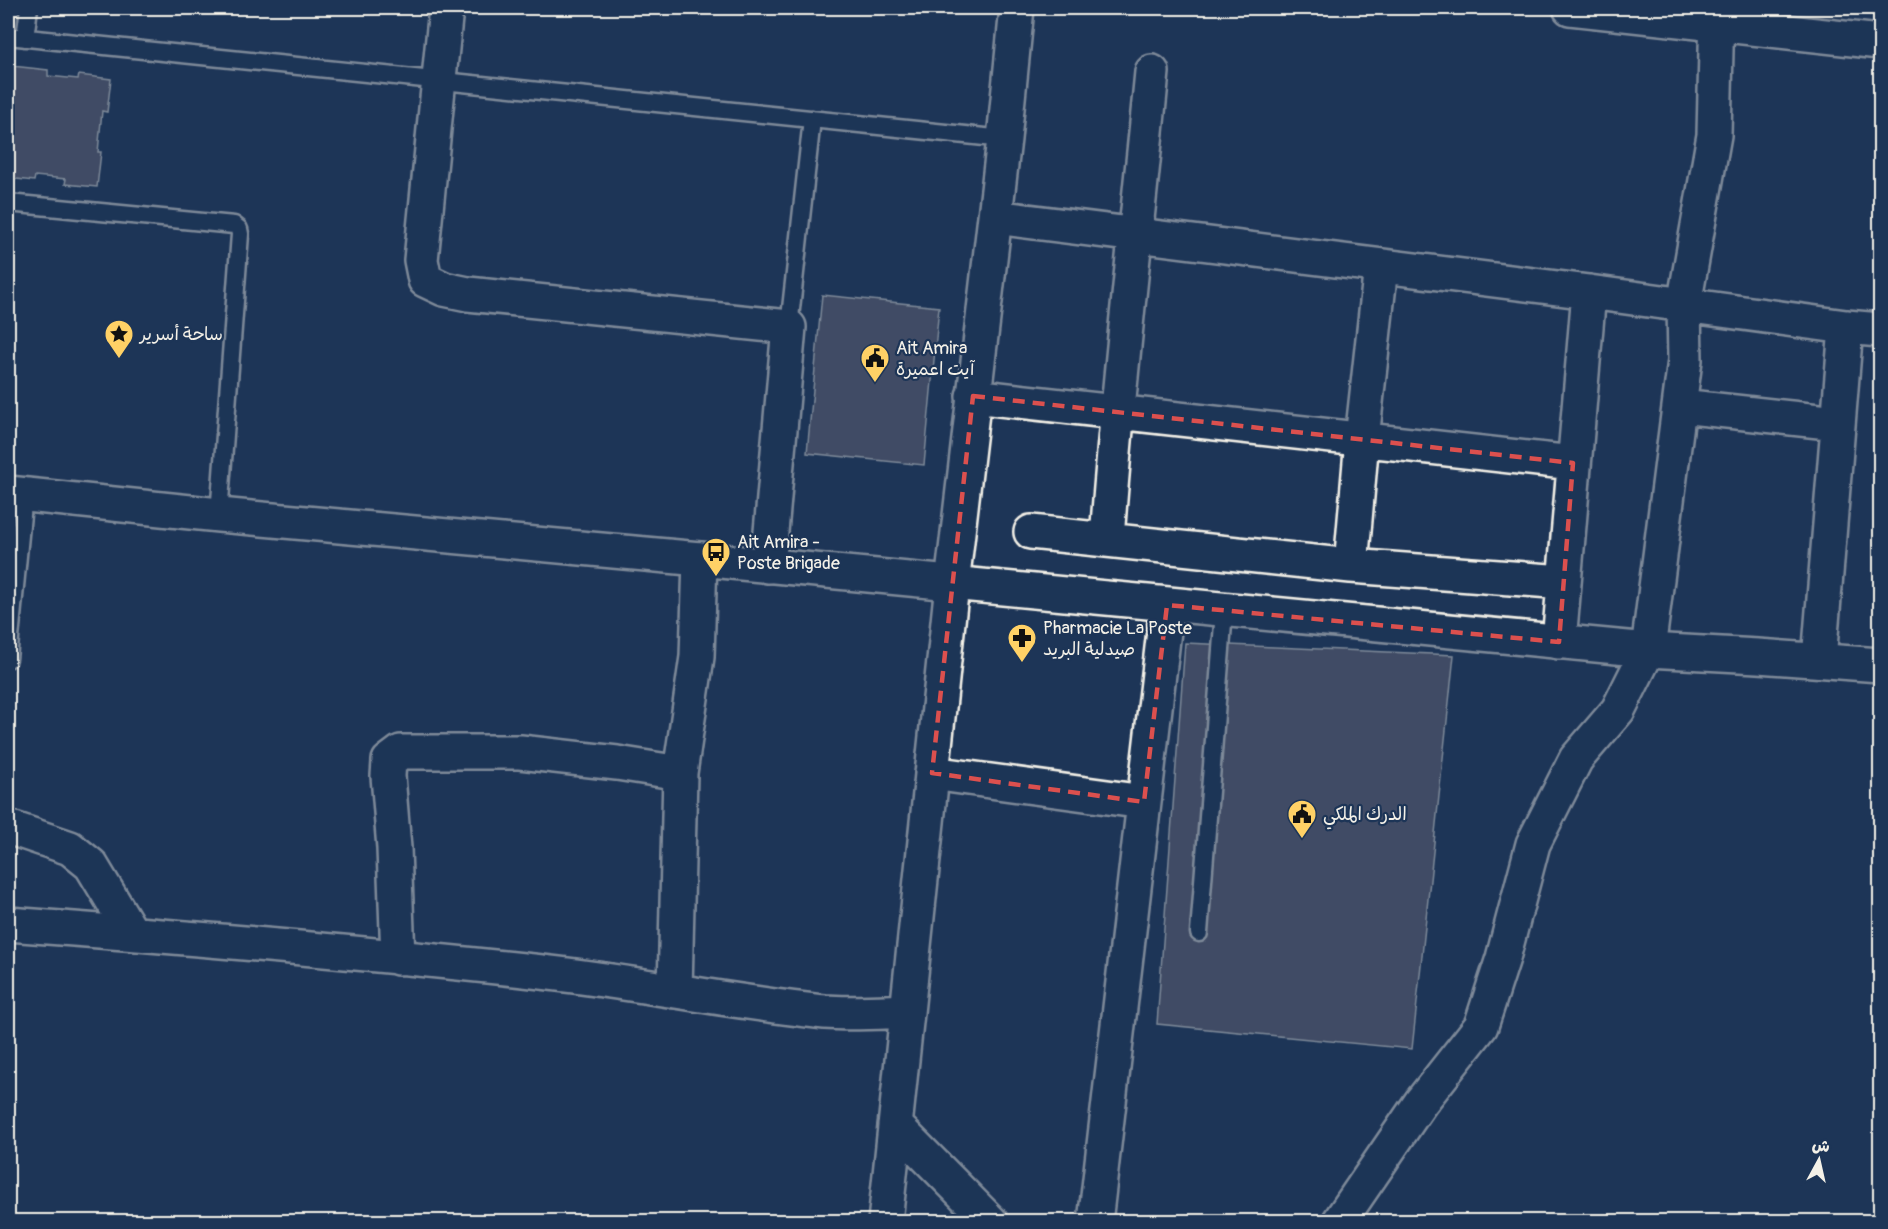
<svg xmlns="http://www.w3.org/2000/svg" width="1888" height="1229" viewBox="0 0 1888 1229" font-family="Pangolin,'Playpen Sans Arabic',sans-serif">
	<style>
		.building { fill: #6a6675; stroke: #f4f1e8; stroke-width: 1.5 }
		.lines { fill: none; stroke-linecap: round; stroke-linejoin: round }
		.service-casing { stroke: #f4f1e8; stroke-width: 21 }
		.minor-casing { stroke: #f4f1e8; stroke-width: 38 }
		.tertiary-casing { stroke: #f4f1e8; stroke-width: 38 }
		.service { stroke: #1d3557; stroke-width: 16 }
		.minor { stroke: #1d3557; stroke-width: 33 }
		.tertiary { stroke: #1d3557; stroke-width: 33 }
		.marked { fill: none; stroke: #dc504e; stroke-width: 4.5; stroke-dasharray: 12 8; stroke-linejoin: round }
		.labels { text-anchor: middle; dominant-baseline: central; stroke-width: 4.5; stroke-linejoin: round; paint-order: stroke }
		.poi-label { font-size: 18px; fill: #f4f1e8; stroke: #1d3557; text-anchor: start }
	</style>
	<rect width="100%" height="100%" fill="#1d3557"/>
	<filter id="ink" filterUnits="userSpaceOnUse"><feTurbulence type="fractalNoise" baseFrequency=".0167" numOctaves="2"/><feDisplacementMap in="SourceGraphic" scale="12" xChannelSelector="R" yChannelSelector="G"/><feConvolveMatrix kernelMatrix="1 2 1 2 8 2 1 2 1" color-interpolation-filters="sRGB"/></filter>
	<g filter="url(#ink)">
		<path class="building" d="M12,66l36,4v6l30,3 1,-4 32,4 -4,33 -5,-1 -4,41h3l-4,35 -32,-3 1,-5 -31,-3 -1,5 -26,-3v-79z
			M822,295l117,12 -15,158 -117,-12z
			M1185,643l269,12 -42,394 -255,-25z"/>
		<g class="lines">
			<g class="service-casing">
				<path id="service" d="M8,36l996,103
					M25,38l4,-30
					M8,203l226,22 5,4 1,5 -21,281
					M789,327l23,-208
					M8,659l16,-165
					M1199,933l25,-322"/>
			</g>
			<g class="minor-casing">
				<path id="minor" d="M446,8l-25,252 4,20 19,9 24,5 321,33 -21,239
					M1570,8l310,34
					M995,217l594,75 257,35 34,3
					M973,396l600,67
					M1680,406l158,17
					M1031,532l320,34 213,16
					M1107,539c11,-156 30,-311 45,-467
					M1351,566l11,-127 19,-173
					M1559,642l30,-350
					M1819,660l27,-333
					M932,773l212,29
					M8,827l62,21 21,17 41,68
					M8,924c175,13 350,28 525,47 98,10 194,31 292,41 27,2 55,0 82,-1
					M398,958l-4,-110 -6,-72 1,-15 12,-9h119l97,11 63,10
					M675,991l5,-218 17,-116 3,-98
					M895,1125l96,97
					M885,1222l67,-638 52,-445 13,-131
					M1095,1222l72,-617
					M1339,1222l82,-120 60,-76 22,-68 30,-114 43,-85 42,-49 30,-60 37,-290 -1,-55 30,-170 3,-127"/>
			</g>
			<g class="tertiary-casing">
				<path id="tertiary" d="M8,493l211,22 481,44 948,91 110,6 122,9"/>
			</g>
			<use href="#service" class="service"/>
			<use href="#minor" class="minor"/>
			<use href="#tertiary" class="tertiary"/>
		</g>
	</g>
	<path d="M0 0H1888V1229H0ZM973,396l600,67 -14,179 -392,-37 -23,197 -212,-29z" fill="#1d3557" fill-opacity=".55" fill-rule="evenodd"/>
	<path class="marked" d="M973,396l600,67 -14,179 -392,-37 -23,197 -212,-29z"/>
	<defs>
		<g id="sight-pin" transform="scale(1.5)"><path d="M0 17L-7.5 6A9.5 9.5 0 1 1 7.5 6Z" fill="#ffd166" stroke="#1d3557"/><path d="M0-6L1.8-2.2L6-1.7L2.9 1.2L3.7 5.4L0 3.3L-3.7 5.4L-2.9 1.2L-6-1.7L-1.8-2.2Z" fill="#111"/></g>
		<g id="civic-pin" transform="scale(1.5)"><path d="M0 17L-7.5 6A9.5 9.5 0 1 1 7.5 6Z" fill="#ffd166" stroke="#1d3557"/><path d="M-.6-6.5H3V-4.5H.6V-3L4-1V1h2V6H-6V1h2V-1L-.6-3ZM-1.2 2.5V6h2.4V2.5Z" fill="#111"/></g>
		<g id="bus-pin" transform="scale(1.5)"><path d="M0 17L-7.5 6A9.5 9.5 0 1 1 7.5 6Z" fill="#ffd166" stroke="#1d3557"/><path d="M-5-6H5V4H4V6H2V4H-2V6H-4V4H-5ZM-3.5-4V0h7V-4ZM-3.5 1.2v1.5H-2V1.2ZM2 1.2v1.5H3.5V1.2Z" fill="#111"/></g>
		<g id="pharmacy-pin" transform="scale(1.5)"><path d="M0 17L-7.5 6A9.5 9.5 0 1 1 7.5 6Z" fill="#ffd166" stroke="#1d3557"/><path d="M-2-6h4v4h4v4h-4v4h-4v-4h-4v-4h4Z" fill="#111"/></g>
	</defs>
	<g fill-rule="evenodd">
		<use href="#sight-pin" x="119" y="334"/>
		<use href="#civic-pin" x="875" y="358"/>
		<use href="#bus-pin" x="716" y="552"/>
		<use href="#pharmacy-pin" x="1022" y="638"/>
		<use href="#civic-pin" x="1302" y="814"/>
	</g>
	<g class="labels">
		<g class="poi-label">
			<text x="140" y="334">ساحة أسرير</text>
			<text x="896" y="348">Ait Amira<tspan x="896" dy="21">آيت اعميرة</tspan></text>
			<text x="737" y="542">Ait Amira -<tspan x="737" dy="21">Poste Brigade</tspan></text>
			<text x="1043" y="628">Pharmacie La Poste<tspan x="1043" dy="21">صيدلية البريد</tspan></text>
			<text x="1323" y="814">الدرك الملكي</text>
		</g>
	</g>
	<rect width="1888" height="1229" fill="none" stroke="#1d3557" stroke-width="30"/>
	<rect x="15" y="15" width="1858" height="1199" fill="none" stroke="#f4f1e8" stroke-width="2" filter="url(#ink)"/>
	<g transform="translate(1819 1160) rotate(8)" stroke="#1d3557" stroke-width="4.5" paint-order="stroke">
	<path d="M0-4.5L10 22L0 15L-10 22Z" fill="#f4f1e8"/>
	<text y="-9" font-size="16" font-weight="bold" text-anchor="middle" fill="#f4f1e8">ش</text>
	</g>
</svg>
